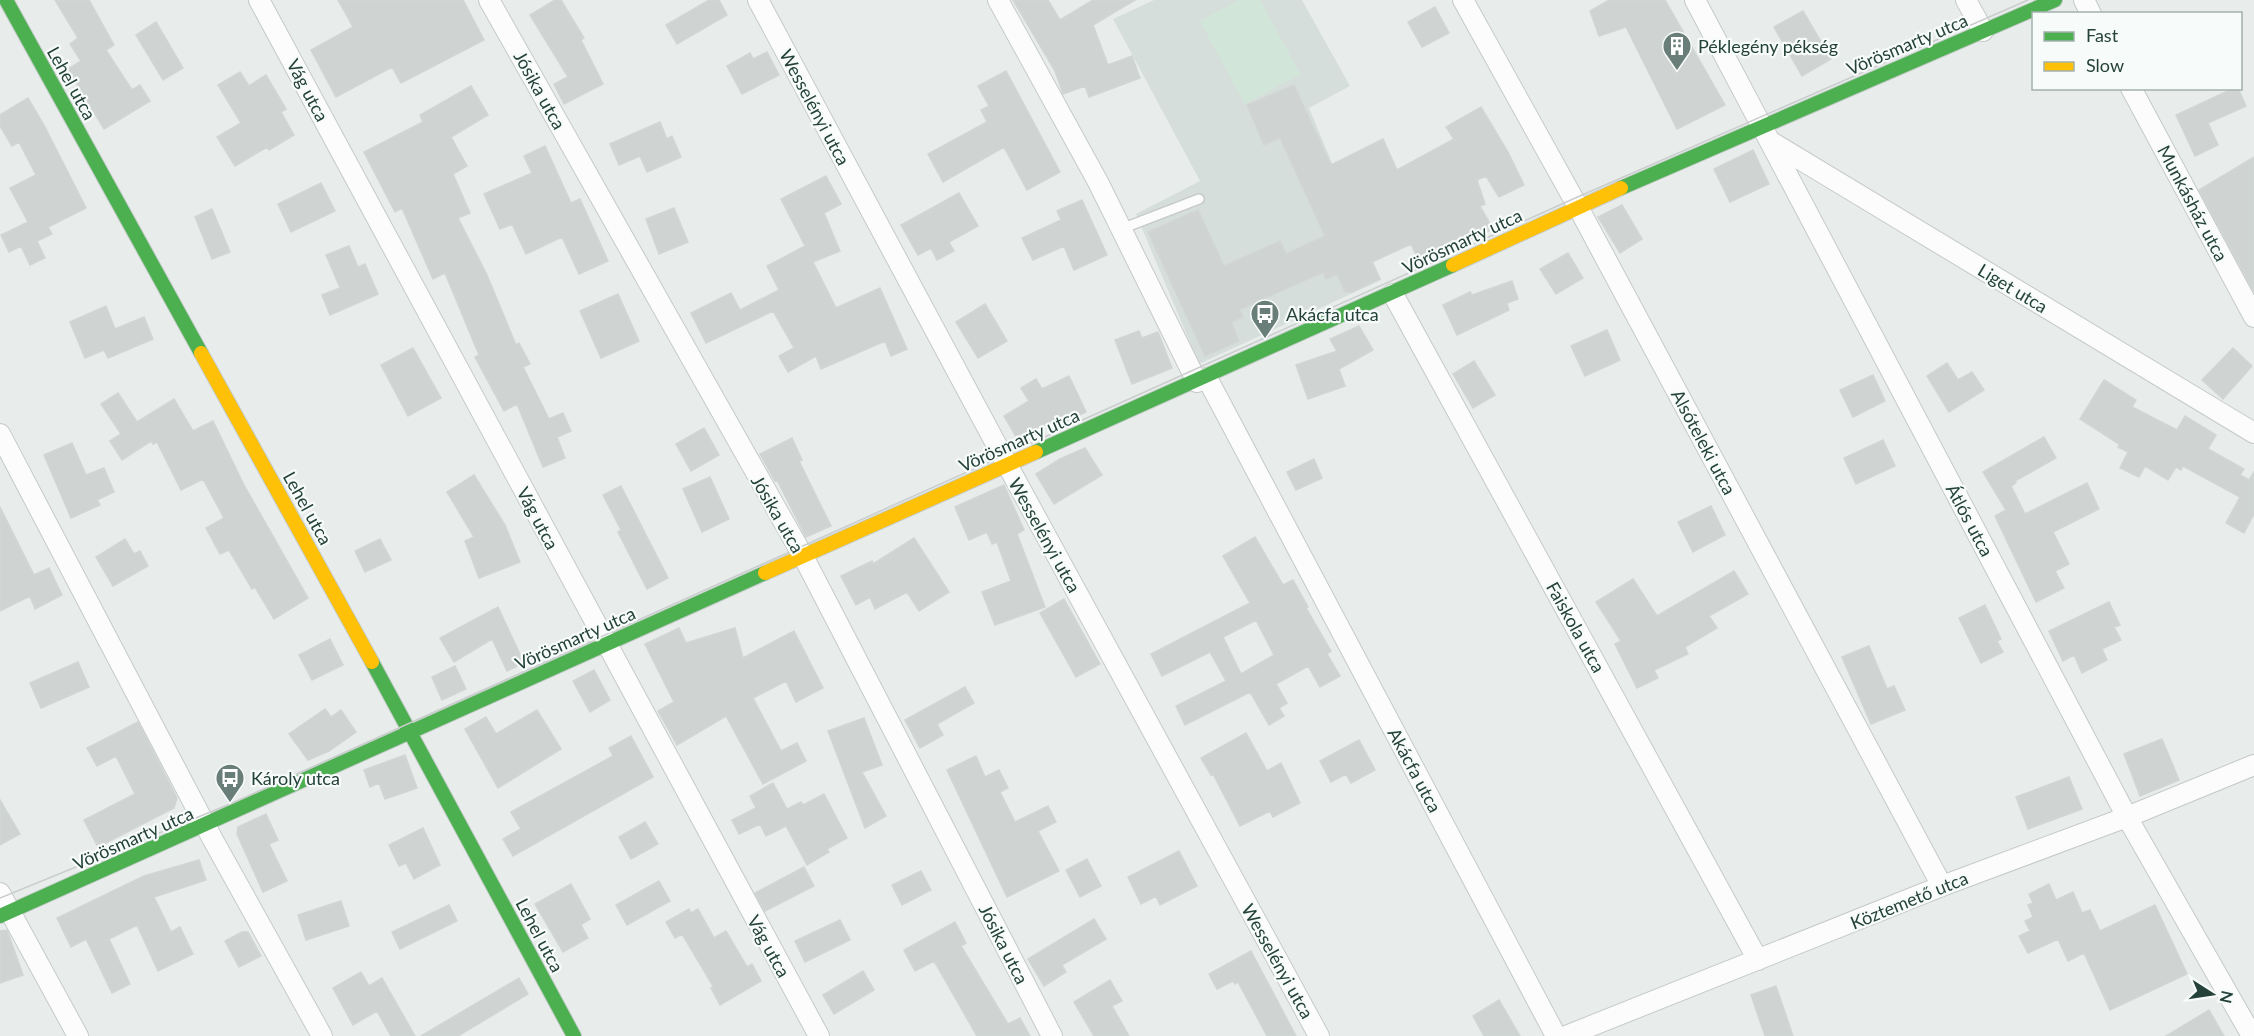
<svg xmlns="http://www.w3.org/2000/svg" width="2254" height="1036" viewBox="0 0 2254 1036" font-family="Lato,sans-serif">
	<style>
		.built { fill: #d6dedb }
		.green { fill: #d1e6d8 }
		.building { fill: #cfd4d2; stroke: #d1d6d4; stroke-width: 1.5; fill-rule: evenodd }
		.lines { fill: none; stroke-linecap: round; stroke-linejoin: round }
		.lane-casing { stroke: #c5cac8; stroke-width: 12 }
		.street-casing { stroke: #c5cac8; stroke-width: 22 }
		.fast-casing { stroke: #c3cbc8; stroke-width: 16 }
		.slow-casing { stroke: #c3cbc8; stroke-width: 16 }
		.lane { stroke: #fcfcfc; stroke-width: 9 }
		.street { stroke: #fcfcfc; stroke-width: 20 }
		.fast { stroke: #4caf50; stroke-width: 14 }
		.slow { stroke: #ffc107; stroke-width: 14 }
		.tram { stroke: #c9cdcc; stroke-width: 1.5 }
		.labels { text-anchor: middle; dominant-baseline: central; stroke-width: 4.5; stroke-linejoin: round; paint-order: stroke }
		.street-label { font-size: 18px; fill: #24423a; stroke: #f7fbf9 }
		.poi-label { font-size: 18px; fill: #24423a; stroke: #f7fbf9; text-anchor: start }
	</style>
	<rect width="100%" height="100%" fill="#e8edeb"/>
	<path class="built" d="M1154,0h148l48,86 -41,22 72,172 -182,84 -63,-150 64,-33 -87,-162z"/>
	<path class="green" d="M1239,0h21l40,74 -55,30 -45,-83z"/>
	<path class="building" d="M55,0h34l25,45 -8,5 26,40 8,-5 10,16 -46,28 -36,-60 13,-8 -11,-17 8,-6z
		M338,0h125l21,40 -83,43 -9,-16 -56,30 -25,-47 42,-23z
		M555,0h6l23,38 -3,2 22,44 -39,20 -10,-20 14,-7 -38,-62z
		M709,0h10l8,15 -50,29 -11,-19z
		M1013,0h35l12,20 33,-20h42l-42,25 15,40 24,-9 8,22 -51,19 -4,-11 -22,8 -8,-23z
		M1609,0h56l60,105 -48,24 -51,-102 -27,9 -9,-25z
		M1435,7l14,26 -27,14 -14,-25z
		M1803,11l28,48 -29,17 -28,-49z
		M156,22l27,46 -20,12 -27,-45z
		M767,52l12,23 -37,19 -15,-28 23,-13 3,6z
		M1006,71l54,101 -33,18 -23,-43 -61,35 -15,-28 59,-32 -6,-12 8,-4 -11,-20z
		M240,72l9,14 17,-11 20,34 -5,3 13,23 -25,15 -2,-3 -32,19 -18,-29 24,-14 -23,-38z
		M1294,85l37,80 52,-26 14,31 57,-31 -8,-12 35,-20 27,45 16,33 -25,12 -13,-21 -9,4 8,24 -5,2 13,23 -32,15 -2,-3 -41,18 -7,-15 -39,18 8,17 -28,13h-7l-8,-18 -11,5 -3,-7 -84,38 4,7 -12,5 8,19 -34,15 -57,-124 50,-22 26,56 56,-25 6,13 39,-18 -45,-98 -16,7 -17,-40z
		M471,86l17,29 -37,22 16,29 -14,8 17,39 -12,5 29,57 29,70 3,-2 11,21 -7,3 26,52 14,-6 8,18 -14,6 8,21 -22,9 -26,-63 -13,7 -29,-54 4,-2 -34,-82 -12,6 -31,-71 -7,4 -31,-60 59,-30 -3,-7z
		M2234,88h4l8,18 -38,17 10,22 -23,11 -19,-41z
		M28,98l17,29 41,81 -38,19 4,7 -15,7 8,17 -15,7 -9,-19 -12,6 -8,-17 27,-13 -18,-34 26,-13 -17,-33 -7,4 -12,-20v-11z
		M660,122l7,17 5,-3 9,21 -34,15 -7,-16 -21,9 -9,-21z
		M545,146l26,57 9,-4 28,62 -29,13 -17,-37 -36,17 -14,-30 -12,5 -16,-35 48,-21 -8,-17z
		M1753,150l16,34 -39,18 -16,-33z
		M2254,157v135l-55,-102z
		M826,176l15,28 -17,9 16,38 -27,11 23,46 44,-20 27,61 -16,7 -6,-15 -64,28 -5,-13 -28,16 -9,-16 15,-8 -21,-37 -67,32 -15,-30 40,-20 9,17 39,-20 -12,-24 38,-20 -24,-47z
		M321,183l14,28 -44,21 -13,-28z
		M959,193l19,33 -29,16 5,9 -17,9 -6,-12 -13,7 -17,-30z
		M1082,200l25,55 -33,15 -10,-24 -31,14 -11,-22 39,-18 -4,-9z
		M1622,205l20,34 -22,14 -22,-36z
		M674,208l14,34 -29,12 -13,-35z
		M212,209l18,43 -18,7 -17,-42z
		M349,246l9,21 7,-3 13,30 -48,21 -8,-20 18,-7 -14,-33z
		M1568,253l15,25 -27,16 -16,-25z
		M1512,281l6,18 -11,4 2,7 -52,25 -14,-30 27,-13 2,3z
		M618,294l21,47 -38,17 -21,-47z
		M985,304l22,37 -29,17 -22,-36z
		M106,306l9,23 29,-12 9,22 -45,19 -4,-8 -19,8 -15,-36z
		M1359,326l14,24 -34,19 6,17 -37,13 -12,-34 41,-14 -7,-12z
		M1607,330l13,30 -35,16 -14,-30z
		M1139,331l3,7 16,-6 14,36 -40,16 -17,-44z
		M413,348l28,50 -33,18 -27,-51z
		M2233,348l19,18 -29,33 -21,-19z
		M1474,361l21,34 -22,13 -20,-34z
		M1947,363l11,17 14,-8 12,18 -35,22 -22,-36z
		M1873,375l12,26 -32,16 -13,-27z
		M1069,376l17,36 -38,18 -3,-6 -27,16 -14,-24 25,-15 -8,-13 15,-9 6,10z
		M2104,380l32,20 -4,7 45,23 8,-14 31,19 -8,14 36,20 -4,6 9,5 5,-8v42l-10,19 -18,-10 14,-26 -57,-31 -2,4 -5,-3 -8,13 -23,-14 -6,11 -19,-9 8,-16 -10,-5 1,-3 -39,-25z
		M118,393l19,29 37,-23 19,32 20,-10 31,64 64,113 -34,21 -19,-32 -3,2 -23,-39 -9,4 -14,-26 18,-10 -21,-39 -22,11 -24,-48 -4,2 -2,-3 -29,19 -12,-19 11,-7 -20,-30z
		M704,428l15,27 -28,16 -15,-27z
		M2044,437l12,21 -41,23 1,2 -5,3 14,28 62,-31 12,26 -46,23 16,32 -14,7 9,17 -28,14 -41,-86 11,-6 -23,-38z
		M792,438l10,22 -3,1 32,65 -25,11 -29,-57 -2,1 -15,-27z
		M1883,440l12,26 -39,18 -12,-26z
		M72,443l14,32 18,-7 10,24 -17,8 3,5 -29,13 -27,-63z
		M1085,448l17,27 -48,29 -18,-30 24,-15z
		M1314,459l8,19 -26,12 -9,-18z
		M474,475l31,50 15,37 -41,16 -14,-37 9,-4 -27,-45z
		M710,477l19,42 -27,13 -19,-43z
		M1004,485l20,45 -7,4 28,73 -50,18 -13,-33 29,-11 -14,-39 -5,2 -5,-12 -18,8 -14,-33z
		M621,486l47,92 -21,11 -29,-57 3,-2 -18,-35z
		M1711,506l14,29 -32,17 -15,-30z
		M0,507l34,68 15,-7 13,27 -27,14 -5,-13 -30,15z
		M1255,537l28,48 10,-5 15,27 -2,1 25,43 -4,3 13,22 -20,11 -12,-21 -32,18 11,19 -8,5 5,8 -15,9 -19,-33 -65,33 -9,-19 50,-25 -16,-29 -48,24 -11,-22 99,-51 -27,-47zM1256,620l18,35 -33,19 -18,-37z
		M914,538l35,54 -30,19 -12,-19 -32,17 -5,-12 -14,8 -15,-29 31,-15 1,3z
		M125,539l9,15 6,-3 8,15 -35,20 -17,-29z
		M380,539l11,21 -26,12 -10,-21z
		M1734,571l14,23 -39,22 8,12 -32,19 3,7 -34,16 4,8 -21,10 -22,-44 6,-3 -25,-39 37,-23 24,37z
		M1064,599l36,65 -24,13 -36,-64z
		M2109,602l11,23 -6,2 7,13 -19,9 5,11 -25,13 -8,-18 -11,6 -14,-30z
		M1985,605l16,34 -4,2 6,11 -22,11 -22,-45z
		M498,607l26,56 -17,8 -15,-32 -38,23 -14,-24z
		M679,628l7,15 49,-15 8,30 51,-27 29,57 -27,14 -10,-21 -33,17 28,53 16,-8 9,18 -43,23 -37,-68 -49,29 -19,-34 16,-9 -29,-58z
		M330,639l13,26 -31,15 -13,-25z
		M1869,646l18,43 7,-3 11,24 -34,14 -29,-67z
		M78,662l11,25 -48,21 -11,-25z
		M455,666l11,23 -24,11 -10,-23z
		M594,670l16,30 -20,12 -17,-31z
		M965,687l9,16 -37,21 6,11 -23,13 -15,-28z
		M325,709l6,8 10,-7 15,22 -27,19 -21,9 -19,-26z
		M537,710l24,39 -63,39 -33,-59 21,-12 10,17z
		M864,718l18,47 -20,7 24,44 -21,12 -37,-97z
		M138,722l39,76 -3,10 -76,39 -14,-27 51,-26 -19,-38 -19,10 -10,-18z
		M1246,733l21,38 14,-8 19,40 -27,14 -3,-6 -30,15 -27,-52 -2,1 -10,-17z
		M631,736l22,41 -140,79 -10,-17 18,-10 -10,-17 102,-56 -4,-8z
		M2162,739l17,41 -39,16 -16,-42z
		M1359,740l16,30 -24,13 -5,-9 -15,8 -11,-21z
		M405,755l12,33 -32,11 -6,-16 -9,4 -6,-17z
		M976,756l9,21 14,-7 9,18 -8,4 15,30 33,-16 8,16 -18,9 21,40 -52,26 -60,-127z
		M2069,777l13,32 -54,20 -12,-32z
		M773,783l14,26 14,-7 2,3 21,-11 23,44 -20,11 2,3 -22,13 -21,-39 -20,10 -6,-12 -21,10 -7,-14 24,-12 -6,-12z
		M0,800l20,34 -20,11z
		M266,814l12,26 -9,4 18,37 -24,11 -26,-58 1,-7z
		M645,822l13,22 -27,15 -12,-22z
		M423,828l17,37 -26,14 -8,-16 -7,3 -10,-21z
		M1179,851l18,35 -37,19 -4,-9 -15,8 -13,-27z
		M1087,859l14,27 -21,11 -14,-27z
		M199,860l7,20 -52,17 17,35 9,-5 13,27 -35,17 -21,-46 -28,14 21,45 -18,9 -26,-54 -15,8 -14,-29 87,-42z
		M804,867l10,19 -49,25 -10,-18z
		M921,871l10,19 -29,15 -10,-20z
		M659,881l11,20 -43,24 -11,-20z
		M571,884l19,35 -9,6 7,13 -25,14 -28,-48z
		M2049,884l7,16 17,-8 9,21 8,-3 10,21 55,-26 32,69 -77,36 -26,-57 -16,8 -10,-22 -30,14 -9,-17 11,-5 -5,-10 8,-4 -5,-12 5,-2 -4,-9z
		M341,901l8,25 -43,14 -8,-25z
		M449,905l8,16 -57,28 -8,-17z
		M689,909l2,4 7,-4 16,29 12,-7 21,36 5,-3 9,17 -41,24 -9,-17 2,-2 -31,-52 -7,4 -9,-16z
		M1094,919l12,20 -44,26 4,7 -22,14 -16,-27z
		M840,920l10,20 -45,22 -10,-21z
		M955,922l11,21 -5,3 47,78 12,-6 10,18h-53l-43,-75 -19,10 -11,-21z
		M7,930l16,45 -23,8v-52z
		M242,932h6l13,24 -22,11 -14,-26z
		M1251,951l10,19 35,66h-29l-29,-54 -3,2 -2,-3 -16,8 -8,-15z
		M863,971l11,19 -40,24 -11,-19z
		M361,972l8,14 13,-8 33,58h-24l-14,-25 -24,14 -20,-37z
		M519,978l9,16 -70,42h-37z
		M1110,980l12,21 -10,5 17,30h-35l-20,-34z
		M1776,986l17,50h-28l-14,-41z
		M1499,1000l21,36h-36l-11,-20z
		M2209,1010l15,26h-58z"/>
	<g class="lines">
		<g class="lane-casing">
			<path id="lane" d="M1121,229l78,-30"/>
		</g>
		<g class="street-casing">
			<path id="street" d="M259,0l560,1036
				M489,0l314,556 249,480
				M758,0l245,457 316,579
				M998,0l100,182 99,200
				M1463,0l115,207 364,679
				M1695,0l432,817 125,219
				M1966,0l17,31
				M2084,0l7,14
				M2131,88l123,229
				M1773,143l481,290
				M1393,294l365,666
				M1207,378l349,658
				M0,434l212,404 110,198
				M0,893l78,143
				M1566,1036l376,-150 185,-69 127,-52"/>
		</g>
		<g class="fast-casing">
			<path id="fast" d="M6,0l195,353
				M1621,188l434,-188
				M1036,452l417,-187
				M372,662l202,374
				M0,916l765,-343"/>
		</g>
		<g class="slow-casing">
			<path id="slow" d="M1453,265l168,-77
				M201,353l171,309
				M765,573l271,-121"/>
		</g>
		<use href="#lane" class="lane"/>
		<use href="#street" class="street"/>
		<use href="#fast" class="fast"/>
		<use href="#slow" class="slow"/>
		<path class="tram" d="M0,898l230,-94 1343,-605 455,-199"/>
	</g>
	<defs>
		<g id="building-pin" transform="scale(1.5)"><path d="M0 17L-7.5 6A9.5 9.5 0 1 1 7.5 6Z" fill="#697e78" stroke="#f7fbf9"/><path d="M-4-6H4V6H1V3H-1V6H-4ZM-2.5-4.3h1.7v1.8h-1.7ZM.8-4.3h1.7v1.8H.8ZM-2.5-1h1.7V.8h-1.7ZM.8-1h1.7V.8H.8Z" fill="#fff"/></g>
		<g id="bus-pin" transform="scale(1.5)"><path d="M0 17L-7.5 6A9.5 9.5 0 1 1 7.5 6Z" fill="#697e78" stroke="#f7fbf9"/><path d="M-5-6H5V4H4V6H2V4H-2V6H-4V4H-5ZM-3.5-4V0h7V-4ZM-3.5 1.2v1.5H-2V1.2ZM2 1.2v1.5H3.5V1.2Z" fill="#fff"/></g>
	</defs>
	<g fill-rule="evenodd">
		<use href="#building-pin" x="1677" y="46"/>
		<use href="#bus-pin" x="1265" y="314"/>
		<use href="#bus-pin" x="230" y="778"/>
	</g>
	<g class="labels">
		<g class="street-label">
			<text transform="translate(1907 44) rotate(-23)">Vörösmarty utca</text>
			<text transform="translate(72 83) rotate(61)">Lehel utca</text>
			<text transform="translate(308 90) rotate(62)">Vág utca</text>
			<text transform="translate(540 90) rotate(61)">Jósika utca</text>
			<text transform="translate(815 107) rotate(62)">Wesselényi utca</text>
			<text transform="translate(2193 203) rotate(62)">Munkásház utca</text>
			<text transform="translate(1462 241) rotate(-25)">Vörösmarty utca</text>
			<text transform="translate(2013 288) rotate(31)">Liget utca</text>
			<text transform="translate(1019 440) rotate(-24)">Vörösmarty utca</text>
			<text transform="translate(1704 442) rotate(62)">Alsóteleki utca</text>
			<text transform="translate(308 508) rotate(61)">Lehel utca</text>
			<text transform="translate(778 514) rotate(60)">Jósika utca</text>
			<text transform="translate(538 518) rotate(62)">Vág utca</text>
			<text transform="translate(1970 520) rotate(62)">Átlós utca</text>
			<text transform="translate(1045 535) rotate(61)">Wesselényi utca</text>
			<text transform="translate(1576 627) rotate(61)">Faiskola utca</text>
			<text transform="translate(575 638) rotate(-24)">Vörösmarty utca</text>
			<text transform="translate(1415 770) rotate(62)">Akácfa utca</text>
			<text transform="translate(133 838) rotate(-24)">Vörösmarty utca</text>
			<text transform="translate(1909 900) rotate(-22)">Köztemető utca</text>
			<text transform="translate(540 935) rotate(62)">Lehel utca</text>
			<text transform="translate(1004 944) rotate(63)">Jósika utca</text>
			<text transform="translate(769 946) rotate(61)">Vág utca</text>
			<text transform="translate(1278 961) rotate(61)">Wesselényi utca</text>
		</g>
		<g class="poi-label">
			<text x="1698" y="46">Péklegény pékség</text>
			<text x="1286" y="314">Akácfa utca</text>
			<text x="251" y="778">Károly utca</text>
		</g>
	</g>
	<rect x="2032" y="12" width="210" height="78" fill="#f7fbf9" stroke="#a3b1ad" stroke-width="1.5"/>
	<rect x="2044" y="32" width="30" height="9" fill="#4caf50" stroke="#a3b1ad" stroke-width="1.5"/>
	<text x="2086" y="42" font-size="18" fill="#24423a">Fast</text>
	<rect x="2044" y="62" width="30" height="9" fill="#ffc107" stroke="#a3b1ad" stroke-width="1.5"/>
	<text x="2086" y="72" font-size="18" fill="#24423a">Slow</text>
	<g transform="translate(2212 994) rotate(102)" stroke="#f7fbf9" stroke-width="4.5" paint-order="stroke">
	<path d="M0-4.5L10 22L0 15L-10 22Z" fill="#24423a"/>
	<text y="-9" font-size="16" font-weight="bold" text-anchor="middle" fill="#24423a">N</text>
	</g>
</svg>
